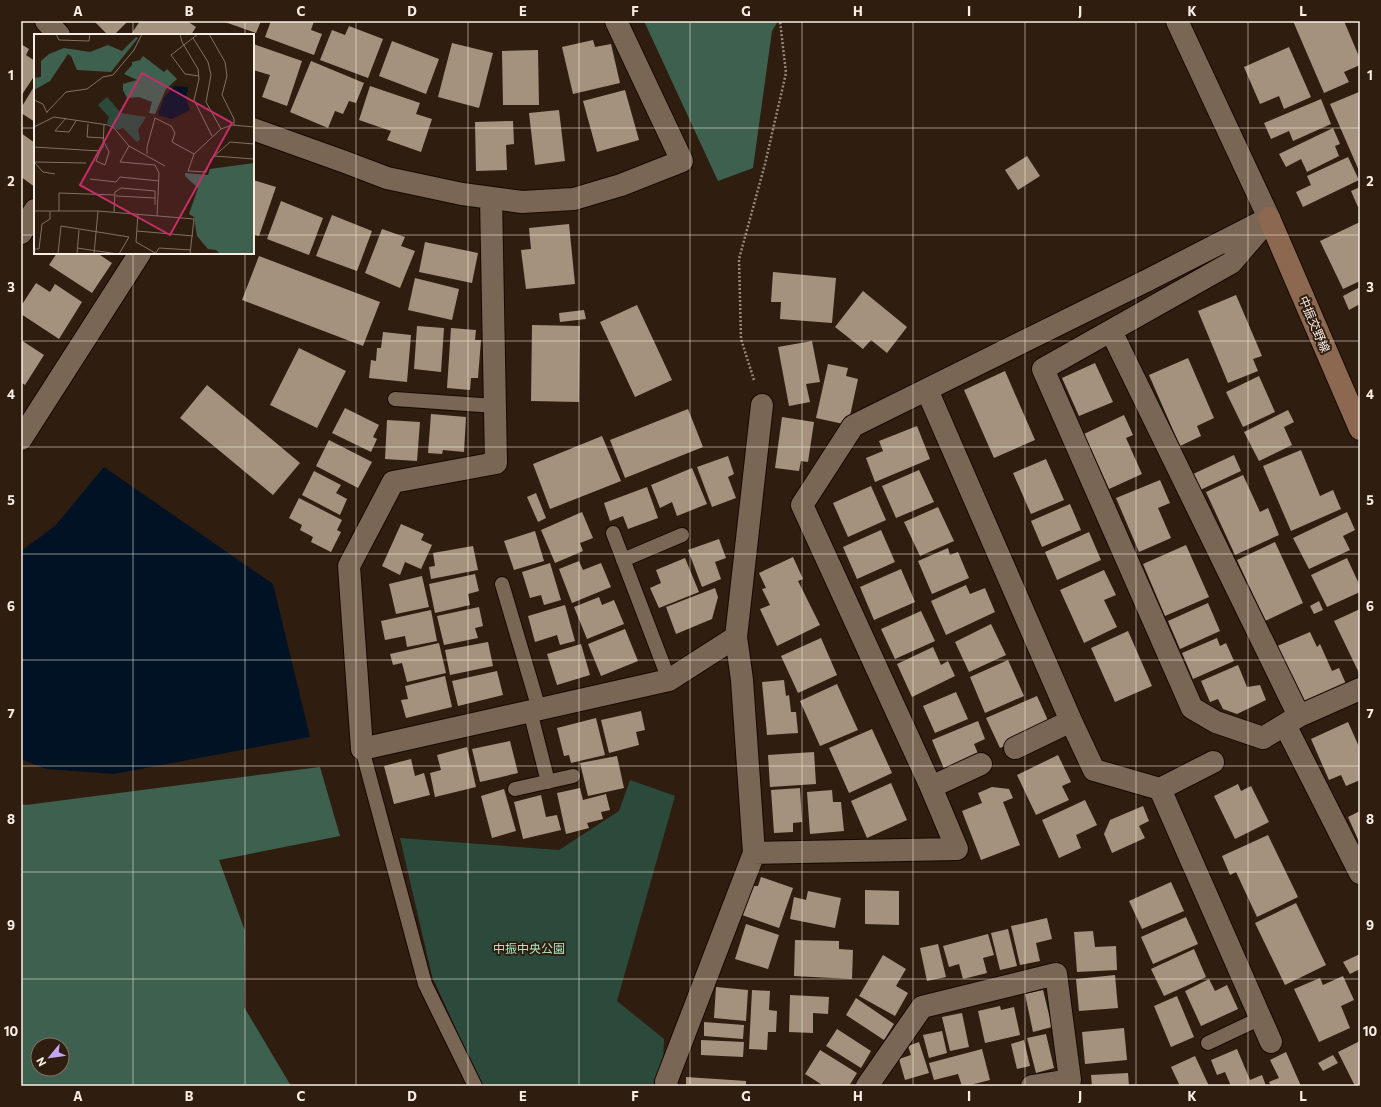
<svg xmlns="http://www.w3.org/2000/svg" width="1381" height="1107" viewBox="0 0 1381 1107" font-family="Commissioner,'Noto Sans JP',sans-serif">
	<style>
		.green { fill: #2b4a3b }
		.forest { fill: #3e614f; fill-rule: evenodd }
		.water { fill: #001224 }
		.building { fill: #a5927e }
		.lines { fill: none; stroke-linecap: round; stroke-linejoin: round }
		.lane-casing { stroke: #170800; stroke-width: 16 }
		.street-casing { stroke: #170800; stroke-width: 24 }
		.secondary-casing { stroke: #170800; stroke-width: 24 }
		.path { stroke: #96887c; stroke-width: 2.5; stroke-dasharray: 2 2; stroke-linecap: butt }
		.lane { stroke: #7a6655; stroke-width: 14 }
		.street { stroke: #7a6655; stroke-width: 22 }
		.secondary { stroke: #8d6850; stroke-width: 22 }
		.grid { fill: none; stroke: #faeee4; stroke-width: 1; stroke-opacity: 0.55 }
		.labels { text-anchor: middle; dominant-baseline: central; stroke-width: 4; stroke-linejoin: round; paint-order: stroke }
		.street-label { font-size: 12px; fill: #faeee4; stroke: #2f1e10 }
		.park-label { font-size: 12px; fill: #a9e9c8; stroke: #2f1e10 }
		.inset-road { fill: none; stroke: #807165; stroke-width: 1 }
		.view { fill: #c82d69; fill-opacity: 0.15; stroke: #c82d69; stroke-width: 2 }
		.inset-edge { fill: none; stroke: #faeee4; stroke-width: 2 }
		.neatline { fill: none; stroke: #faeee4; stroke-width: 1.5 }
		.grid-label { font-size: 13px; text-anchor: middle; font-weight: bold; fill: #faeee4 }
	</style>
	<rect width="100%" height="100%" fill="#2f1e10"/>
	<path class="green" d="M630,780l45,16 -58,205 47,38 -2,47h-180l-50,-110 -32,-138 159,12 60,-39z"/>
	<path class="forest" d="M644,21h134l-6,10 -19,137 -35,13z
		M320,767l20,69 -121,24 26,71 -1,76 47,79h-270v-282l5,1zM38,1045h24v24h-24z"/>
	<path class="water" d="M104,467l169,117 37,153 -196,37 -68,-5 -25,-10v-208l34,-25z"/>
	<path class="building" d="M94,21h34l-14,14h-6z
		M140,21h47l9,6 -5,8h-56l-3,-2z
		M222,21h39l-5,12z
		M271,21h43l-3,9 11,4 -8,21 -49,-18z
		M1293,21h51l16,38v6l-16,7 5,10 -25,11z
		M349,26l34,13 -15,39 -48,-18 12,-30 13,5z
		M593,40l2,7 16,-3 9,39 -47,11 -11,-47z
		M392,41l47,18 -13,35 -47,-18z
		M452,43l41,10 -14,55 -41,-11z
		M21,44l8,5 -3,6 9,6v14l-14,21z
		M253,44l49,17 -15,45 -25,-9 8,-22 -17,-5z
		M1289,47l22,50 -27,12 -5,-13 -19,8 -16,-37z
		M538,50l1,55h-36l-1,-54z
		M311,61l53,22 -8,20 -7,-2 -6,13 -8,-3 -7,17 -38,-16z
		M35,85v37l-14,-9v-5z
		M370,86l50,17 -4,11 16,5 -11,33 -34,-12 4,-9 -32,-11z
		M625,90l14,50 -42,12 -14,-51z
		M1359,92l1,3v78l-30,-69z
		M1321,99l10,25 -38,17 -4,-10 -18,8 -7,-16z
		M559,110l6,51 -30,4 -6,-52z
		M513,121l1,23 -8,1 1,25 -31,1 -1,-49z
		M1333,128l7,16 -5,2 4,10 -32,16 -6,-13 -15,8 -7,-13z
		M21,133l14,10v44l-14,-10z
		M1027,156l13,20 -22,14 -13,-20z
		M1348,157l11,23 -56,27 -7,-15 15,-7 -4,-9z
		M253,180l23,7 -17,49 -6,-2z
		M1360,187v20h-2l-7,-16z
		M281,201l42,17 -14,37 -42,-16z
		M332,215l40,16 -15,40 -41,-15z
		M1360,222v59l-17,8 -23,-48z
		M569,224l6,60 -49,5 -5,-39 10,-1 -2,-21z
		M382,229l23,8 -4,9 14,5 -15,37 -35,-15z
		M425,242l53,11 -6,30 -53,-11z
		M57,253h40l15,10 -20,30 -43,-28z
		M259,256l121,46 -17,44 -121,-46z
		M773,272l63,6 -4,45 -52,-4 1,-17h-10z
		M415,278l44,11 -7,31 -44,-10z
		M36,283l14,9 5,-8 27,18 -23,37 -38,-25v-8z
		M1360,287v17l-11,6 -6,-14z
		M863,291l44,36 -20,26 -16,-13 -8,9 -28,-22z
		M1236,295l26,61 -9,3 5,12 -30,12 -30,-72z
		M637,305l35,75 -37,17 -35,-75z
		M584,310l2,9 -26,3 -1,-9z
		M532,325l48,1 -1,76 -48,-1z
		M417,326l27,2 -3,44 -27,-3z
		M451,328l25,2 -1,10h6l-3,38h-7l-1,12 -23,-2z
		M383,332l28,3 -4,47 -38,-4 2,-18 5,1 1,-13h4z
		M21,340l23,15 -19,30 -4,-3z
		M812,341l8,41 -14,2 4,18 -21,4 -11,-59z
		M299,348l47,23 -29,57 -47,-23z
		M1188,358l26,60 -17,8 4,10 -21,10 -31,-71z
		M1095,363l18,39 -34,14 -17,-38z
		M828,364l20,4 -2,8 12,3 -10,46 -32,-7z
		M1005,371l30,69 -41,18 -30,-68z
		M1259,376l16,36 -32,15 -17,-35z
		M207,385l93,78 -27,32 -93,-77z
		M345,408l34,17 -6,12 4,2 -6,13 -39,-19z
		M688,409l15,38 -78,31 -15,-38z
		M1288,410l6,12 -10,5 8,18 -33,16 -15,-29z
		M431,414l35,3 -2,35 -21,-2 -1,4 -14,-1z
		M1124,415l9,20 -7,3 16,36 -33,15 -25,-55z
		M782,417l32,5 -6,40 -7,-1 -2,10 -24,-3z
		M387,420l33,2 -3,39 -32,-2z
		M917,426l13,33 -55,23 -9,-24 17,-7 -4,-10z
		M602,436l19,45 -71,28 -17,-45z
		M329,440l43,22 -14,26 -42,-22z
		M1301,450l19,46 13,-6 8,19 -50,22 -28,-65z
		M1234,455l7,16 -43,20 -7,-16z
		M728,456l6,18 -6,3 8,21 -24,9 -15,-40z
		M1046,459l18,41 -33,14 -18,-41z
		M692,468l15,36 -30,12 -5,-14 -12,6 -9,-23z
		M919,470l15,32 -38,16 -14,-32z
		M314,471l27,14 -5,8 11,6 -7,16 -38,-20z
		M1243,475l17,37 8,-4 11,27 -44,20 -29,-63z
		M1160,480l10,23 -12,5 13,30 -32,14 -23,-54z
		M871,486l15,34 -38,17 -15,-34z
		M647,487l11,31 -30,11 -5,-13 -13,5 -6,-18z
		M536,493l10,25 -8,4 -11,-25z
		M299,498l43,22 -5,10 4,2 -10,20 -20,-10 2,-5 -13,-7 2,-5 -13,-7z
		M1070,504l11,26 -39,17 -11,-26z
		M938,507l16,34 -34,15 -16,-34z
		M582,512l11,26 -13,5 3,8 -28,12 -14,-33z
		M1347,512l8,18 -12,6 7,14 -41,19 -16,-31z
		M401,524l23,10 -3,6 11,5 -11,24 -16,-7 -5,13 -18,-9z
		M881,530l14,32 -38,17 -14,-32z
		M535,531l9,30 -30,9 -10,-29z
		M1089,532l12,28 -44,20 -12,-28z
		M719,539l7,19 -11,4 6,17 -19,8 -14,-37z
		M1275,542l28,61 -38,18 -28,-61z
		M1186,545l23,52 -44,19 -22,-52z
		M473,546l5,24 -47,9 -2,-12 6,-1 -2,-13z
		M948,548l2,7 8,-3 11,26 -37,16 -14,-33z
		M793,557l10,22 -5,2 22,44 -43,21 -17,-37 10,-4 -8,-16 4,-1 -7,-15z
		M685,558l14,34 -40,16 -9,-20 11,-5 -5,-13z
		M1347,558l13,28v6l-33,15 -16,-32z
		M579,561l4,9 18,-7 10,24 -39,16 -13,-34z
		M550,563l11,37 -17,5 -3,-10 -11,3 -8,-26z
		M901,569l14,33 -41,18 -14,-33z
		M1104,570l12,25 -12,5 13,27 -33,16 -24,-53z
		M475,574l4,17 -11,3 2,11 -35,8 -6,-29z
		M422,576l7,31 -33,7 -7,-30z
		M966,585l4,9 15,-6 10,24 -49,23 -15,-34z
		M715,588l3,9 -6,22 -36,15 -10,-27z
		M599,597l3,8 12,-5 10,24 -37,15 -13,-32z
		M1319,601l4,9 -9,4 -4,-8z
		M1208,603l12,28 -40,18 -12,-28z
		M565,605l10,36 -15,4 -3,-10 -22,7 -7,-26z
		M479,607l4,19 -8,2 3,10 -34,7 -7,-29z
		M1360,609v66l-26,-54z
		M431,610l6,31 -30,6 -2,-11 -20,4 -4,-19z
		M921,611l14,30 -40,18 -14,-30z
		M991,624l15,31 -37,17 -14,-30z
		M625,629l13,32 -37,15 -13,-32z
		M1128,631l24,55 -37,16 -24,-54z
		M1310,632l7,15 3,-3 12,27 7,-3 7,16 -42,18 -11,-25 -4,2 -14,-32z
		M821,638l16,37 -39,18 -17,-37z
		M1217,638l3,8 6,-3 8,18 -41,18 -11,-26z
		M488,642l5,24 -43,9 -5,-25z
		M439,643l7,30 -39,9 -5,-19 -9,2 -3,-11z
		M581,644l9,31 -33,10 -10,-31z
		M933,647l8,18 7,-4 7,15 -43,21 -15,-33z
		M1008,660l16,36 -39,17 -15,-36z
		M1238,665l9,22 13,-2 6,15 -29,14 -14,-5 -5,-10 -8,3 -9,-21z
		M497,671l6,24 -45,11 -6,-25z
		M445,676l7,31 -46,11 -5,-18 7,-1 -3,-13z
		M784,680l2,16 3,-1 2,17h5l2,21 -31,2 -5,-53z
		M837,684l21,46 -38,16 -20,-45z
		M956,692l12,27 -33,14 -12,-27z
		M1037,696l13,29 -50,23 -14,-30z
		M641,711l4,19 -9,2 3,13 -30,8 -8,-33z
		M596,718l9,37 -34,8 -2,-8 -5,1 -7,-28z
		M978,721l7,18 -11,5 5,12 -34,15 -13,-31z
		M1348,722l12,27v31l-14,6 -5,-11 -12,5 -18,-41z
		M872,729l20,44 -43,20 -20,-45z
		M510,741l8,32 -38,9 -8,-33z
		M467,747l9,40 -41,10 -5,-24 11,-3 -4,-15z
		M814,752l2,32 -46,3 -2,-32z
		M1058,755l13,27 -9,4 7,14 -33,15 -19,-40z
		M617,756l7,32 -36,8 -8,-33z
		M411,759l4,17 9,-3 6,22 -36,9 -10,-38z
		M891,783l16,37 -40,18 -16,-37z
		M1238,784l3,7 10,-5 18,36 -34,17 -21,-43z
		M992,787l17,2 4,9 -10,4 17,43 -39,15 -19,-49 20,-8 -4,-10z
		M580,788l3,12 23,-6 4,16 -9,2 2,7 -16,4 2,5 -23,6 -9,-41z
		M800,788l2,34 -9,1v9l-19,1 -3,-43z
		M504,789l12,42 -24,7 -11,-42z
		M832,790l1,12h8l3,29 -34,3 -3,-42z
		M541,795l5,22 11,-2 4,15 -38,9 -9,-37z
		M1085,800l12,25 -21,10 5,13 -22,10 -17,-38z
		M1143,806l6,15 -10,5 6,12 -33,15 -8,-19 6,-14z
		M1360,811v33l-12,-27z
		M1268,835l30,62 -41,20 -21,-45 -6,3 -8,-19z
		M761,877l32,11 -14,40 -37,-13 10,-29h6z
		M1171,882l13,29 -42,18 -13,-28z
		M865,890l34,1v34l-34,-1z
		M808,891l33,7 -6,30 -45,-9 4,-22 12,3z
		M1296,903l30,62 -41,20 -30,-62z
		M1186,917l12,27 -45,20 -12,-27z
		M1047,918l5,21 -16,4 4,18 -20,4 -9,-39z
		M746,924l33,11 -11,34 -33,-10z
		M1008,929l9,37 -17,4 -9,-37z
		M1093,931l2,16 21,-1 1,24 -40,2 -3,-40z
		M988,934l6,21 -11,3 4,15 -24,6 -4,-15 -10,3 -6,-21z
		M795,940l44,1v8l14,1 -1,29 -58,-3z
		M938,944l8,33 -19,4 -7,-33z
		M1194,949l12,28 -42,19 -13,-27z
		M1360,954v15l-10,5 -7,-12z
		M883,955l23,14 -10,17 12,7 -13,23 -36,-20z
		M1115,975l3,33 -39,3 -3,-32z
		M1343,976l11,24 -13,6 9,22 -31,14 -25,-53 26,-11 3,7z
		M1209,979l6,12 12,-6 11,24 -37,17 -16,-35z
		M716,987l32,3 -2,31 -32,-3z
		M752,990l18,1 -1,19 8,1 -1,21h-8l-1,18 -18,-1z
		M1043,990l9,37 -19,5 -8,-38z
		M790,995l39,2 -1,17 -15,-1v20l-24,-1z
		M1177,996l17,41 -23,10 -17,-41z
		M856,998l38,26 -10,16 -38,-25z
		M1000,1006l1,4 13,-3 6,28 -35,8 -7,-32z
		M962,1013l7,34 -19,4 -8,-34z
		M704,1022l40,3 -1,14 -39,-3z
		M1124,1028l3,32 -42,4 -3,-32z
		M837,1029l34,22 -10,17 -35,-22z
		M942,1031l5,22 -18,5 -6,-23z
		M1046,1034l8,34 -18,5 -9,-35z
		M701,1040l43,2 -1,15 -42,-2z
		M1024,1040l6,26 -13,3 -6,-25z
		M1360,1041v45h-5l-17,-34z
		M919,1042l10,31 -24,7 -6,-21 12,-4 -3,-9z
		M982,1049l8,31 -24,6h-4l-4,-12 -24,6 -5,-17z
		M1237,1049l13,31 12,-5 4,11h-35l-6,-14 -8,3 -6,-15z
		M820,1050l37,23 -8,13h-25l-19,-12z
		M1286,1052l15,34h-30l-2,-4 10,-4 -9,-18z
		M1333,1055l5,8 -15,8 -5,-8z
		M1195,1056l14,30h-29l-9,-19z
		M1128,1073l1,13h-37l-1,-11z
		M686,1077l60,4v5h-60z"/>
	<g class="lines">
		<g class="lane-casing">
			<path id="lane" d="M395,399l100,7
				M613,533l56,147
				M623,560l59,-25
				M502,584l37,125
				M530,711l18,71
				M362,749l63,235 50,102
				M515,789l58,-13
				M1208,1043l53,-25"/>
		</g>
		<g class="street-casing">
			<path id="street" d="M46,21l13,14
				M1177,21l92,197
				M253,129l92,33 42,16 75,16 60,8 52,-3 47,-14 61,-24 -66,-140
				M491,198l5,265 -103,19 -44,84 13,183 307,-69 67,-43
				M1262,227l-31,36 -188,106 149,339 24,14 47,16 36,-22 61,-27
				M21,233l14,-23
				M1111,331l188,385
				M927,390l144,331 23,49 66,19 111,253
				M21,439l119,-186
				M1285,725l75,148
				M1015,748l56,-27
				M931,787l50,-23
				M1160,789l53,-27
				M754,853l203,-4 -26,-62 -129,-282 51,-79 295,-146 121,-62
				M667,1086l-1,-4 88,-229 -12,-173 -6,-43 26,-232
				M867,1086l55,-79 134,-33 14,106 -38,6"/>
		</g>
		<g class="secondary-casing">
			<path id="secondary" d="M1269,218l91,211"/>
		</g>
		<path class="path" d="M754,380l-13,-41 -2,-80 26,-95 21,-91 -6,-52"/>
		<use href="#lane" class="lane"/>
		<use href="#street" class="street"/>
		<use href="#secondary" class="secondary"/>
	</g>
	<path class="grid" d="M133,21v14M245,21v14M356,21v1065M468,21v1065M579,21v1065M690,21v1065M802,21v1065M913,21v1065M1025,21v1065M1136,21v1065M1248,21v1065M21,128h14M253,128h1107M21,235h14M253,235h1107M133,253v833M245,253v833M21,341h1339M21,447h1339M21,554h1339M21,660h1339M21,766h1339M21,872h1339M21,979h1339"/>
	<g class="labels">
		<g class="street-label">
			<text transform="translate(1315 324) rotate(67)">中振交野線</text>
		</g>
		<g class="park-label">
			<text x="529" y="948">中振中央公園</text>
		</g>
	</g>
	<g transform="translate(34 34)">
		<rect width="220" height="220" fill="#2f1e10"/>
		<path d="M73,63l14,16 25,4 -8,13 2,9 -3,3 -14,-14 -5,2 -11,-7 2,-6 -11,-12z" fill="#2b4a3b"/>
		<path d="M102,3l2,1 -27,34 -34,-2 -6,-14 -3,-2 -18,27 -16,9v-12l7,-1v-16l8,-7 15,-6 26,4 18,-7 14,6zM109,22l21,16 3,-3 10,10 -11,10 -11,25 -6,-1 3,-11 -13,-5 -12,1 -4,-8v-6l14,-4 -13,-6 8,-9v-3l8,-2zM220,129v91h-34l-4,-4 -8,-1 -11,-13 -3,-19 -5,-3 9,-26 -13,-12v-3l23,2 2,-6z" fill="#3e614f"/>
		<path d="M141,52l13,1 -2,11 4,12 -18,9 -14,-4 6,-18z" fill="#001224"/>
		<path class="inset-road" d="M22,0l3,6 30,1 1,-7M146,0l2,8 16,27 1,10 -5,21 18,36M164,0l-27,21 14,19 14,2M175,0l16,28 2,14 -5,19 12,24v6M159,4l15,24 3,13 -5,27 15,27M0,66l9,4 4,9M13,78l19,-20 21,-3 16,-12 10,-2 21,-25 8,-16M32,84l-11,13 14,1 7,-11M54,90l-1,13 17,1M0,93l20,-10 54,8 6,3 15,18 36,20M220,93l-22,-2 -11,4 -27,25 -6,17 18,1 5,-13 19,-17 24,2M95,112l-9,16 35,3 4,8 -2,43M0,113l66,4 3,-4 1,-22M66,117l-4,10 9,4 4,-13 -5,-10M113,120v-7l8,-29 16,8 4,7 -3,9 22,12M180,122l40,3M0,128l52,1M0,128l9,10 12,2M56,145l26,3 4,-5 39,4M82,162l39,2M0,177h64l96,8 -4,35M25,177v-18l56,2M80,178l1,-20 6,-4 34,3v14M104,180l-2,28 21,12M103,197l56,5M43,214l41,6M0,215h5l3,-25 8,-5v-8M122,219l3,-5 32,2M24,220l3,-28 68,11 -10,17M43,220l2,-24M60,220l4,-43"/>
		<path class="view" d="M108,39l90,50 -62,112 -90,-50z"/>
		<rect width="220" height="220" class="inset-edge"/>
	</g>
	<rect width="1381" height="1107" fill="none" stroke="#2f1e10" stroke-width="44"/>
	<g transform="translate(50 1057) rotate(241)"><circle r="19" fill="#2f1e10" stroke="#807165"/>
	<path d="M0-3L7 15L0 10L-7 15Z" fill="#c4a7f1"/>
	<text y="-6" font-size="11" font-weight="bold" text-anchor="middle" fill="#faeee4">N</text>
	</g>
	<rect x="22" y="22" width="1337" height="1063" class="neatline"/>
	<g class="grid-label">
		<text x="78" y="16">A</text>
		<text x="189" y="16">B</text>
		<text x="301" y="16">C</text>
		<text x="412" y="16">D</text>
		<text x="523" y="16">E</text>
		<text x="635" y="16">F</text>
		<text x="746" y="16">G</text>
		<text x="858" y="16">H</text>
		<text x="969" y="16">I</text>
		<text x="1080" y="16">J</text>
		<text x="1192" y="16">K</text>
		<text x="1303" y="16">L</text>
		<text x="11" y="80">1</text>
		<text x="1370" y="80">1</text>
		<text x="11" y="186">2</text>
		<text x="1370" y="186">2</text>
		<text x="11" y="292">3</text>
		<text x="1370" y="292">3</text>
		<text x="11" y="399">4</text>
		<text x="1370" y="399">4</text>
		<text x="11" y="505">5</text>
		<text x="1370" y="505">5</text>
		<text x="11" y="611">6</text>
		<text x="1370" y="611">6</text>
		<text x="11" y="718">7</text>
		<text x="1370" y="718">7</text>
		<text x="11" y="824">8</text>
		<text x="1370" y="824">8</text>
		<text x="11" y="930">9</text>
		<text x="1370" y="930">9</text>
		<text x="11" y="1036">10</text>
		<text x="1370" y="1036">10</text>
		<text x="78" y="1101">A</text>
		<text x="189" y="1101">B</text>
		<text x="301" y="1101">C</text>
		<text x="412" y="1101">D</text>
		<text x="523" y="1101">E</text>
		<text x="635" y="1101">F</text>
		<text x="746" y="1101">G</text>
		<text x="858" y="1101">H</text>
		<text x="969" y="1101">I</text>
		<text x="1080" y="1101">J</text>
		<text x="1192" y="1101">K</text>
		<text x="1303" y="1101">L</text>
	</g>
</svg>
